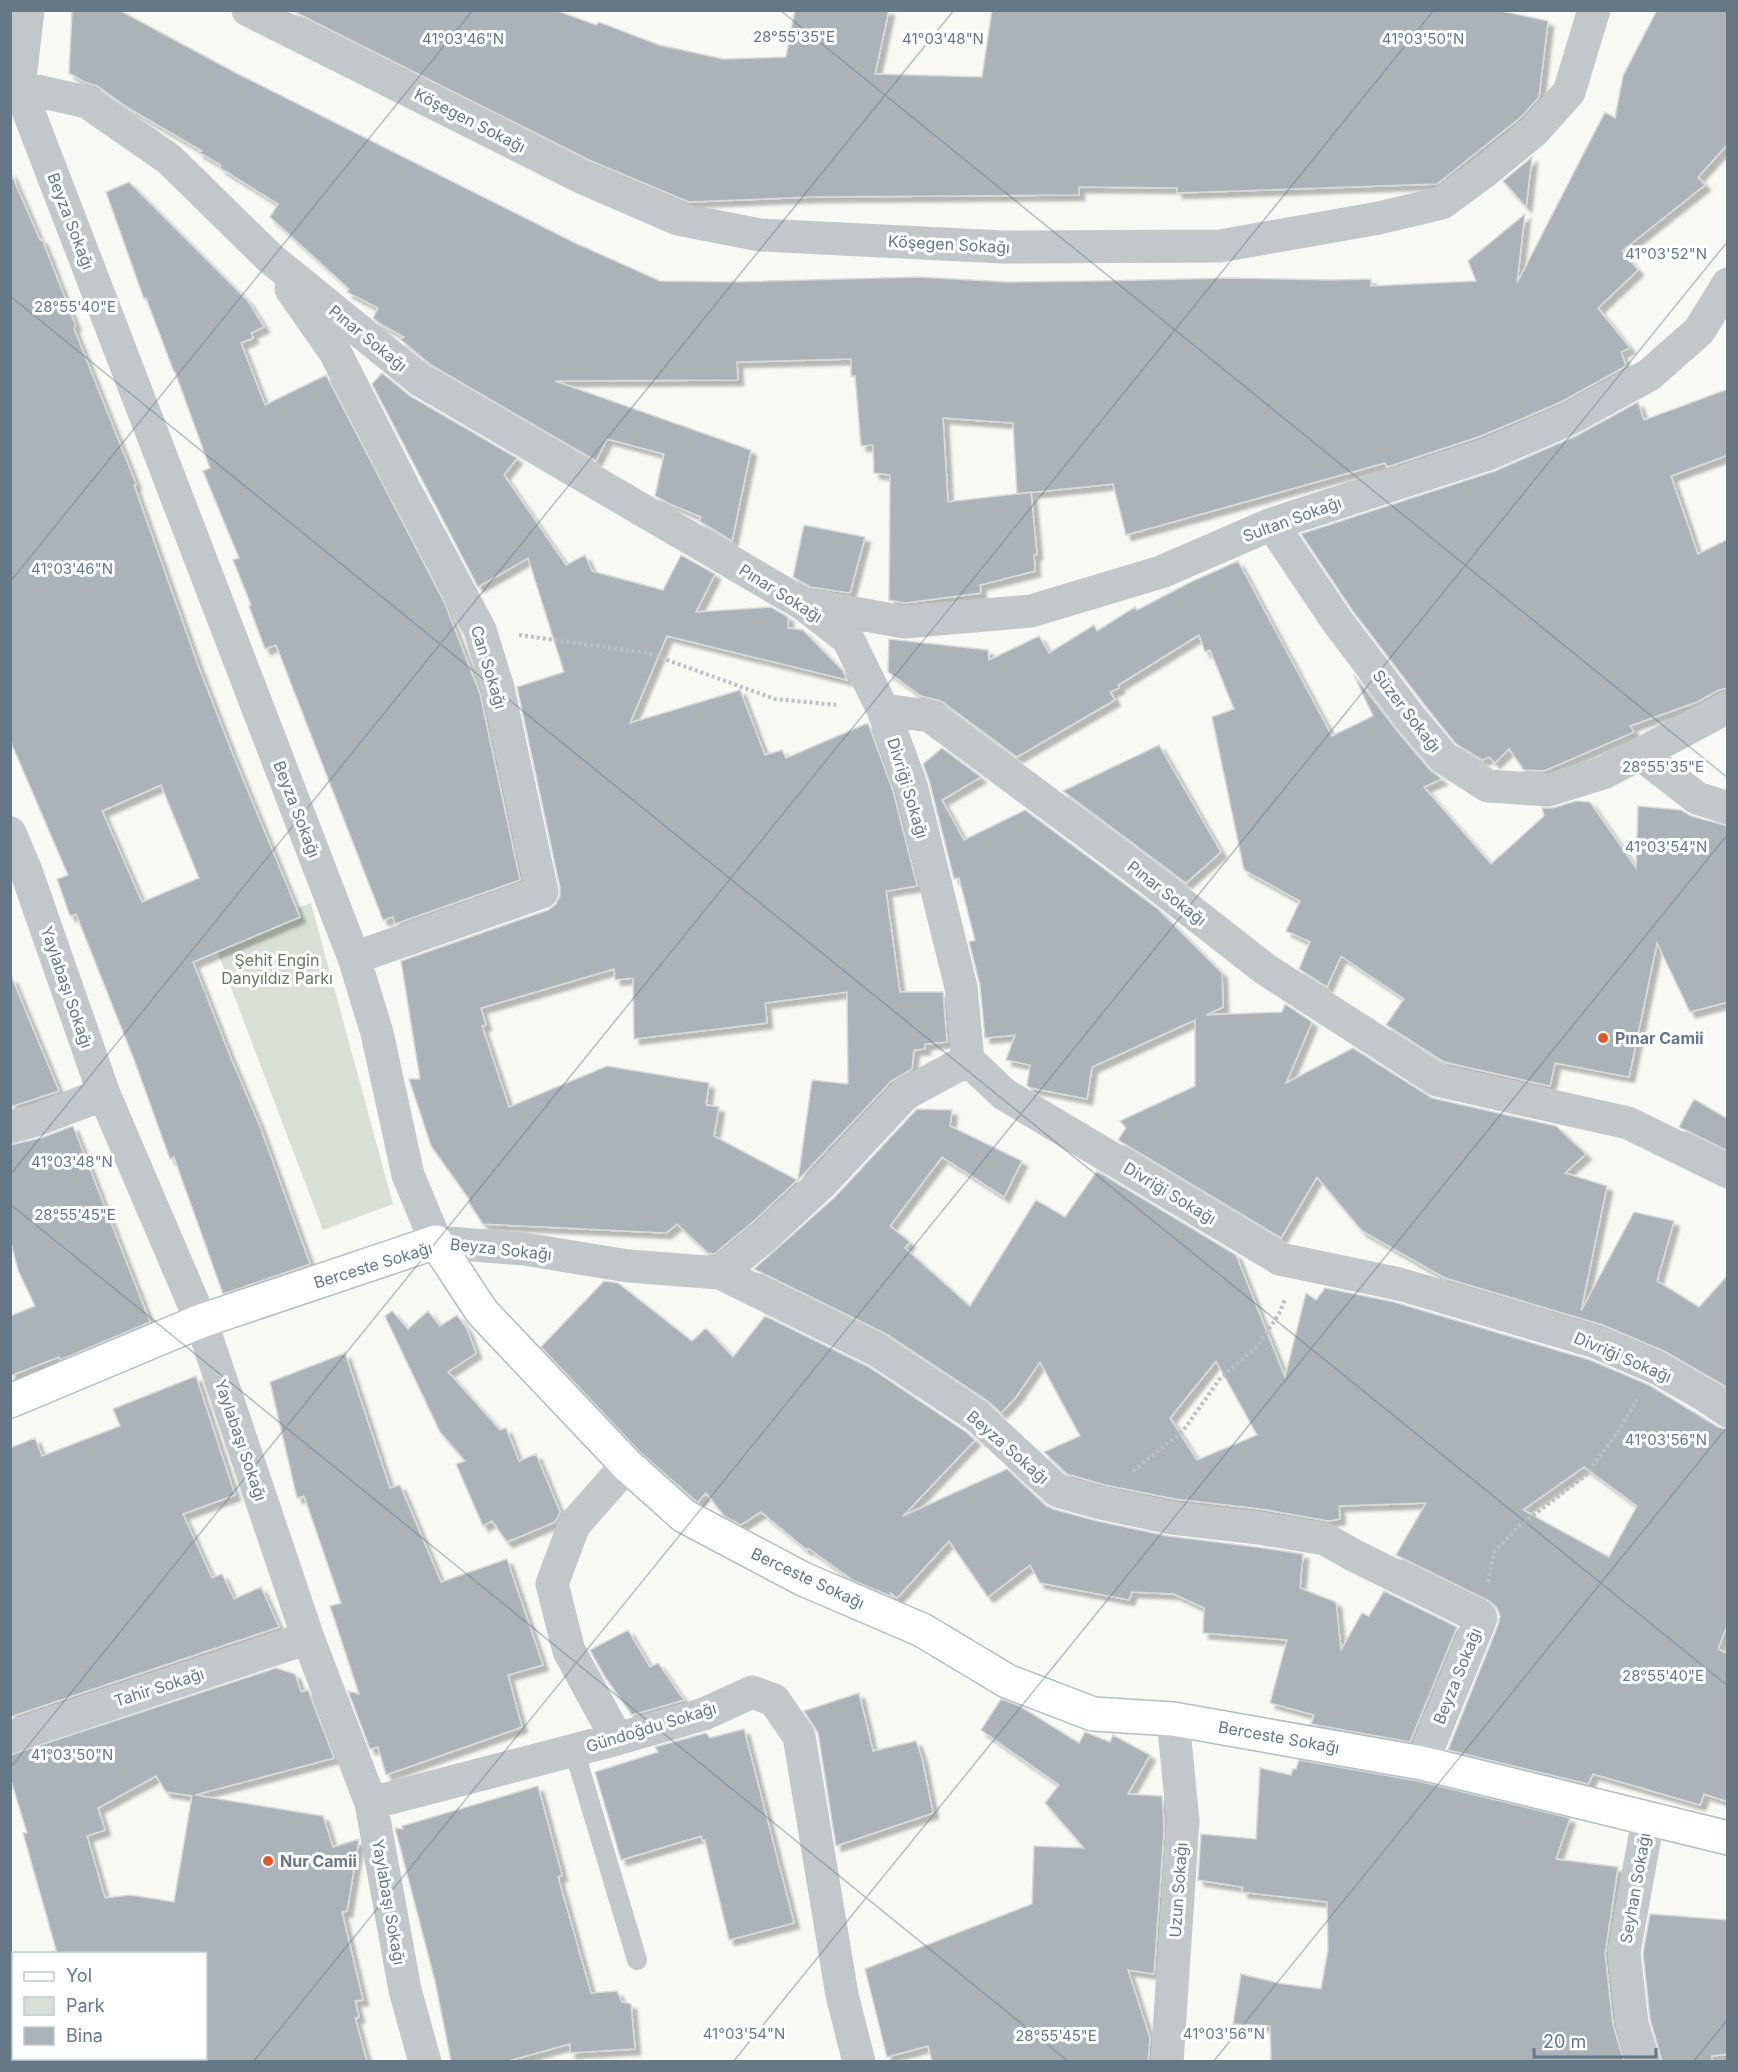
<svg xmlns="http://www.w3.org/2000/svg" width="1738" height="2072" viewBox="0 0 1738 2072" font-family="Inter,sans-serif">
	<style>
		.green { fill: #d9dfd6 }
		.building { fill: #abb3b9; stroke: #d9d9d7; stroke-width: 1.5; fill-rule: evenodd; filter: url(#shadow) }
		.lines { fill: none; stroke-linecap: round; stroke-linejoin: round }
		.secondary-casing { stroke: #b7bcc1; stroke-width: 36 }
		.path { stroke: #bdbfc2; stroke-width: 4; stroke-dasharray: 3 3; stroke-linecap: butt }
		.lane { stroke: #c3c7ca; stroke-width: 20 }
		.street { stroke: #c3c7ca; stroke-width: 33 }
		.secondary { stroke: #fff; stroke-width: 33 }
		.ticks { fill: none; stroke: #667786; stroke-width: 1.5; stroke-opacity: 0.45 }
		.poi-dot { fill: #e55627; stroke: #fff; stroke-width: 2 }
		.labels { text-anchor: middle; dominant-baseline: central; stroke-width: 6; stroke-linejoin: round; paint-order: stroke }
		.street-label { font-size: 16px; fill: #667786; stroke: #fff }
		.park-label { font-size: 16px; fill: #667861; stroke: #fff }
		.poi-label { font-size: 16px; font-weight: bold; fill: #667786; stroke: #fff; text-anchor: start }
		.ticks-label { font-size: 15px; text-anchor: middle; fill: #667786; stroke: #fff; stroke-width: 6; stroke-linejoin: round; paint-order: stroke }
	</style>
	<defs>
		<filter id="shadow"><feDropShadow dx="5.5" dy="5.5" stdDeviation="1.5" flood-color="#0004"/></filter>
	</defs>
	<rect width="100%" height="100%" fill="#f8f8f5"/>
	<path class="green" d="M311,903l82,301 -70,26 -110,-290z"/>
	<path class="building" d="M72,10h47l117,63 337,169 87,39 76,1 182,-5 90,5 91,-1 129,-3 104,2 39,-1v7l105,-5 -8,-20 57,-47 -8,69 88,-171 10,6 8,-42 34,-66h71v134l-30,33 7,8 -83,66 16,19 -40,38 32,40 -9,4 5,14 -65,36 -80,34 -94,31 -2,-4 -259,72 -13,-51 -96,10 -4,-71 -70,-5 5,84 83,-10 6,62 -3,1 1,16 -55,14 1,8 -76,10 -16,-3 1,-125 -16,-2 -1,-28 -12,1 -6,-70h-4v-17l-114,3 1,18 -183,1 196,69 -19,91 -33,-20 2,-4 -31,-13 -15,-8 9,-42 -57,-15 -11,22 -165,-96 -31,-26 4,-2 -22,-12 -9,-7 5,-10 -31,-16 2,-3 -79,-72 8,-13 -58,-36 1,-3 -23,-13 4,-1 -72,-42 -33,-23 -13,-4 -15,-9z
		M291,10h264l41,15 3,-3 60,23 64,14 63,-2 9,-47h94l-14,64 107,3 10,-67h505l51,11 -9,76 -18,20 -84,67 -260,9v-5l-98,-1v8l-266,2 -124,5 -100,-42z
		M1532,157l-6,50 -23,-26z
		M10,171l30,69 2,-1 33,85 -1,5 62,155 -2,1 65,183 36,92 65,157 -107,45 37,94 29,68 51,140 -87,30 -49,-137 -4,2 -35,-97 -59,-148 -6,2 -13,-37 11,-4 -58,-135zM161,785l38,93 -57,24 -40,-91z
		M129,182l119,119 16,26 -13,6 2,5 -12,5 24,62 61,-30 119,229 35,90 40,186 -125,44 -2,-7 -10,3 -107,-275 -11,4 -16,-43 2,-1 -18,-45 6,-2 -36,-87 7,-3 -35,-96h-1l-28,-74 -2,1 -38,-107z
		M382,373l28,23 107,62 -13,17 62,90 19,-10 7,16 71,19 18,-35 34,19 -19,38 75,-5 17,10v11l15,2 40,41 4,9 -180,-44 -37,87 110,-33 25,65 17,-5 4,8 82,-35 25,68 24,95 -31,5 14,101h43l4,50 -22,2v5l-11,1 -2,19 -21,12 -93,99 14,-100 36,4 -1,-92 -82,11 2,20 -133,16 -1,-61 -18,2 -1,-11 -133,39 5,17 -4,1 27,81 98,-41 102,17 -3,22 13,2 -5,29 83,44 -43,41 -40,33 -6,-1 -31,-29 -11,9 -183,-9 -14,-21v-4l-38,-53 -22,-67h11l-19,-118 147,-51 8,-6 4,-8v-8l-43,-201 47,-15 -36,-114 -50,29 -106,-203z
		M1728,389v66l-57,21 27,78 30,-15v149l-9,2 -22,12 -67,24 4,6 -90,39 -20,-1 -15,-21 -14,14 -6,-6 -7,3 -26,-16 -29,-36 -75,-98 -51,-76 194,-63 81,-35 62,-34 6,18z
		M804,525l61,12 -15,56 -40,-6 -17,-10z
		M1238,561l94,175 41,-20 -19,-41 44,57 32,38 12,9 -18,8 67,77 53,-48 -2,-8h11l23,-7 14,1 46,66 2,-62 43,4 10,6 37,10v176l-38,10 -33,-69 -28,134 -74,-14 -5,23 -106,-24 -58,-37 18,-26 -63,-43 -14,31 -28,-18 11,-27 -24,-11 14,-30 -56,-31 -32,-153 22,-8 -24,-59 -5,2 -6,-17 -81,50 1,3 -9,4 5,8 -98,57 -76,-56 -20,-5 -33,-24 1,-33 99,11 1,10 50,-24 10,17 45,-28 3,6 38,-24 2,3 56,-29z
		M1159,745l62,107 -35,31 -123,-92z
		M942,748l39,29 -39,23 22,40 61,-30 133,99 64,64 1,34 -17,8 76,-3 3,-8 27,18 -26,61 67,-35 79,50 124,28 30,28 -21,19 42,13 -26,125 53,-99 40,9 -17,60 42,26 29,-32v113l-62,-36 -63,-27 -158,-47 -83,-47 -45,-54 -36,61 -163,-98 8,-12 -6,-7 75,-35v-66l-103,47 -5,32 -56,-11 -4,-2 3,-21 -24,-5 9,-25 -30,3 -5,-53 -11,-43 6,-2 -16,-62 -5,1 -25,-99 -6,-16z
		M10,978h2l47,113 -49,16z
		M1694,1099l34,20v32l-49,-24z
		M917,1109l35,1 -2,16 72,35 -18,36 -62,-40 -52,69 20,16 -5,6 65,58 66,-106 29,17 32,-46 139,84 49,122 21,-84 10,7 9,-12 69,14 196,58 59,25 69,42 10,3v193l-10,26 10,5v148l-24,-8 -4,11 -107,-31 -5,10 -140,-34 50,-125 2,-9 -3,-8 -8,-7 -93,-46 30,-52 -87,3 1,13 -11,2 -68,-12 -86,-10 -70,-14 -38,-11 -23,-22 36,-16 -40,-74 -24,35 -15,16 -13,-12 -100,-66 -134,-66 81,-72zM1216,1361l41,74 -60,25 -27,-42zM1584,1467l53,39 -28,51 -86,-47z
		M73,1126l77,196 -90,38 -1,-3 -49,19v-60l25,-10 -17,-36 -8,-31v-94l31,-7z
		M604,1281l14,2 74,58 14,-13 27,29 32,-41 104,51 97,65 9,8 -72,76 104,-47 38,36 8,4 44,12 71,15 88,11 47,7 -3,34 36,14 5,48 21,-37 7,3 15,-25 73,36 -47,115 -99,-18 3,-9 -44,-12 17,-63 -84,-7 1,-25 -30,-14 -42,-2 -3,8 -89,-17 -10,-18 -42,32 -39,-56 -52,57 -7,-6 3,5 -39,-16 -46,-33 -1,2 -46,-38 -20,13 -17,-9 -18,-23 -8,9 -3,-2 -55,-48 -99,-105z
		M392,1311l16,18 20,-18 12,15 17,-11 10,14 9,24 -28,19 52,58 6,-2 13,33 17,-7 24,58 -5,10 -48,20 -15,-21 -9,5 -27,-62 9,-3 -25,-29 -55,-116z
		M345,1353l45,135 10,-3 41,97 66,-23 36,106 -35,10 14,52 -136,48 -8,-28 -8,2 -22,-58 11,3 -29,-88 11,-3 -37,-107 -7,2 -27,-116z
		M196,1376l39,119 -52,19 29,64 10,-4 12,25 27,-12 18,40 -269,90v-269l25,-10 7,18 78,-30 -7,-17z
		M628,1630l22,37 8,-4 26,37 -52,15 -27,-38 -15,-27z
		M276,1668l19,6 6,18 7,-2 26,68 -139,37 128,21 10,31 26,-8 -12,72 -5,1 21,88 -8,1 4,16 -4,1 12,43h-161v-108h-149l-34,-120h4l-17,-56v-22zM156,1776l10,16 26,4 -18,106 -43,-7 -26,3 -18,-62 18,-6 -7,-22z
		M859,1693l14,58 43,-10 6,17 11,55 -97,33 -18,-113 -14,-22z
		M1001,1699l17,6 61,38 6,-11 25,10 3,-7 37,20 -22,39 34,2 1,13 1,21 -10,144 -26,-4 22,68 -2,23h-216l-4,-15 -41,11 -22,-88 167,-65 2,-58 50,2 -39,-45 14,-18 -78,-55z
		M744,1729l50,194 -65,17 -24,-100 -2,1 -2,-5 -80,24 -26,-88 63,-20 -3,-5 51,-14 4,5z
		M1299,1760l119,21 152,37 -14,41 62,8 -13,87 8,71 11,36h-353l-1,-35 -37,-2 8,-50 37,9 43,6 7,-39 -1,-48 -85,-10 1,-5 -45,-7 3,-46 55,5 4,-71 31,7 2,-6h3z
		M538,1786l24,89 -4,2 33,116 26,-2 5,11 9,2 4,45 -65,4v-9l-62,17h-57l-16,-80 -40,-153 8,1 -1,-3z
		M1650,1914l78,6v134l-16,2v5h-50l-12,-42 -7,-66z"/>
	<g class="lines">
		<g class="secondary-casing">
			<path id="secondary" d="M10,1401l191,-80 235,-79 46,70 145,153 57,51 119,63 119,51 85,51 86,33 80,5 249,44 306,75
				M10,1996l4,10
				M29,2058l1,4"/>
		</g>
		<path class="path" d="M519,635l129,18 127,46 63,6
			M1133,1471l50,-40 36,-51 39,-35 21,-31 6,-15
			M1488,1582l6,-30 23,-24 69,-53 29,-39 22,-36"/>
		<path class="lane" d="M574,1750l63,210"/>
		<path class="street" d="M28,10l-9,77 335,871 23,75 31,142 28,67 88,7 104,17 92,7 158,78 100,66 80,74 43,12 71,15 87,10 66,11 28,16 128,63 -59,145
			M248,10l333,167 97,42 82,16 243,12 217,-1 159,-28 63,-15 42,-31 50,-41 35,-39 25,-82
			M19,87l68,15 82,57 101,99 150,122 383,224 45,35 35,71 47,6 220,163 115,90 172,111 191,43 100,49
			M291,289l44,63 69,136 76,142 18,58 44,204 -188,66
			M1272,524l65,97 75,99 32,38 44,28 60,4 55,-17 37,-19 57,44 31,10
			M809,605l95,17 127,-11 130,-39 111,-48 216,-70 81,-35 80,-44 50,-44 29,-47
			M883,710l28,75 50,202 7,73 36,34 276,165 119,25 197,58 61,26 47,27 24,16
			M1640,754l88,-47
			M10,833l16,38 78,223 97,227 107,317 63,165 34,187 20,72
			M10,1127l26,-7 68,-26
			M720,1273l46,-38 56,-52 83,-89 63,-34
			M10,1737l298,-99
			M617,1739l-48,-88 -17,-67 22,-59 53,-60
			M371,1803l246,-64 87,-25 48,-22 22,8 25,36 43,259 17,67
			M1167,2062l16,-241 -10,-102
			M1644,2062l-12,-39 -8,-71 24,-132"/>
		<use href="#secondary" class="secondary"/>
	</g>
	<path class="ticks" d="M780,10l948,768M10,296l1718,1390M10,582l463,-572M10,1175l944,-1165M10,1204l1059,858M10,1768l1424,-1758M253,2062l1475,-1821M733,2062l995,-1228M1213,2062l515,-636M1693,2062l35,-43"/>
	<g class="poi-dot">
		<circle cx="1603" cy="1038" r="6"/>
		<circle cx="268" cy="1861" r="6"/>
	</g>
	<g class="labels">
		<g class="street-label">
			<text transform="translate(470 120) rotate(27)">Köşegen Sokağı</text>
			<text transform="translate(71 221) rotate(69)">Beyza Sokağı</text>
			<text transform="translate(949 244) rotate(3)">Köşegen Sokağı</text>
			<text transform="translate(368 338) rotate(39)">Pınar Sokağı</text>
			<text transform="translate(1292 519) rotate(-20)">Sultan Sokağı</text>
			<text transform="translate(781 593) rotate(32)">Pınar Sokağı</text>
			<text transform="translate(489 667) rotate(73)">Can Sokağı</text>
			<text transform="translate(1407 711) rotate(52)">Süzer Sokağı</text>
			<text transform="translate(908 788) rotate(73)">Divriği Sokağı</text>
			<text transform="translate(297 809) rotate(69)">Beyza Sokağı</text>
			<text transform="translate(1167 893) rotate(38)">Pınar Sokağı</text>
			<text transform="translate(67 987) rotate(71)">Yaylabaşı Sokağı</text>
			<text transform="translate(1170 1193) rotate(31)">Divriği Sokağı</text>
			<text transform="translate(501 1249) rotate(6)">Beyza Sokağı</text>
			<text transform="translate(373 1265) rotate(-17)">Berceste Sokağı</text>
			<text transform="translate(1623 1357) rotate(23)">Divriği Sokağı</text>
			<text transform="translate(241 1440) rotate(71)">Yaylabaşı Sokağı</text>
			<text transform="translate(1008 1447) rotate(41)">Beyza Sokağı</text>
			<text transform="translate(808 1578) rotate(25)">Berceste Sokağı</text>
			<text transform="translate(1457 1676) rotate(-68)">Beyza Sokağı</text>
			<text transform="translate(159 1687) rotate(-18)">Tahir Sokağı</text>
			<text transform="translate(651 1727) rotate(-17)">Gündoğdu Sokağı</text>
			<text transform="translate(1279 1737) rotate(10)">Berceste Sokağı</text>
			<text transform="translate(1635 1888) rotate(-80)">Seyhan Sokağı</text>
			<text transform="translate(1178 1890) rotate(-86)">Uzun Sokağı</text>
			<text transform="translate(389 1902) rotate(80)">Yaylabaşı Sokağı</text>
		</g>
		<g class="park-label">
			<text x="277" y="960">Şehit Engin<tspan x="277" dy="18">Danyıldız Parkı</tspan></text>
		</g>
		<g class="poi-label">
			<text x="1615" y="1038">Pınar Camii</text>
			<text x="280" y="1861">Nur Camii</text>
		</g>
	</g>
	<g class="ticks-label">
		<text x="794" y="42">28°55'35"E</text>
		<text x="463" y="44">41°03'46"N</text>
		<text x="1423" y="44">41°03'50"N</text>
		<text x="943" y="44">41°03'48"N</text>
		<text x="1666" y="259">41°03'52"N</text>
		<text x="75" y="312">28°55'40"E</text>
		<text x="72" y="574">41°03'46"N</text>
		<text x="1663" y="772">28°55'35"E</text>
		<text x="1666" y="852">41°03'54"N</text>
		<text x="72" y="1167">41°03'48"N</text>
		<text x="75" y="1220">28°55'45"E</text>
		<text x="1666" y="1445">41°03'56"N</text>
		<text x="1663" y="1681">28°55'40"E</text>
		<text x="72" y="1760">41°03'50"N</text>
		<text x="744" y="2039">41°03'54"N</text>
		<text x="1224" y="2039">41°03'56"N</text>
		<text x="1056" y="2041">28°55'45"E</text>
	</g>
	<rect width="1738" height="2072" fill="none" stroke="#667786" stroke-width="24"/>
	<rect x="12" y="1952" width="195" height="108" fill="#ffffff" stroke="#c2c9cf" stroke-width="1.5"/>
	<rect x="24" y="1972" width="30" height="9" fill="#ffffff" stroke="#c2c9cf" stroke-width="1.5"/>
	<text x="66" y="1982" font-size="18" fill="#667786">Yol</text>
	<rect x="24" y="1997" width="30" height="18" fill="#d9dfd6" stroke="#c2c9cf" stroke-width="1.5"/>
	<text x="66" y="2012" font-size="18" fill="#667786">Park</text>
	<rect x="24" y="2027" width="30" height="18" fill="#abb3b9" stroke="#c2c9cf" stroke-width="1.5"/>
	<text x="66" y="2042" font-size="18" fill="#667786">Bina</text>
	<path d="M1534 2048v9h122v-9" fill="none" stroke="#667786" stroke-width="3"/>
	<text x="1543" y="2048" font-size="18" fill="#667786" stroke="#ffffff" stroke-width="4.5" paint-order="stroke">20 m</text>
</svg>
